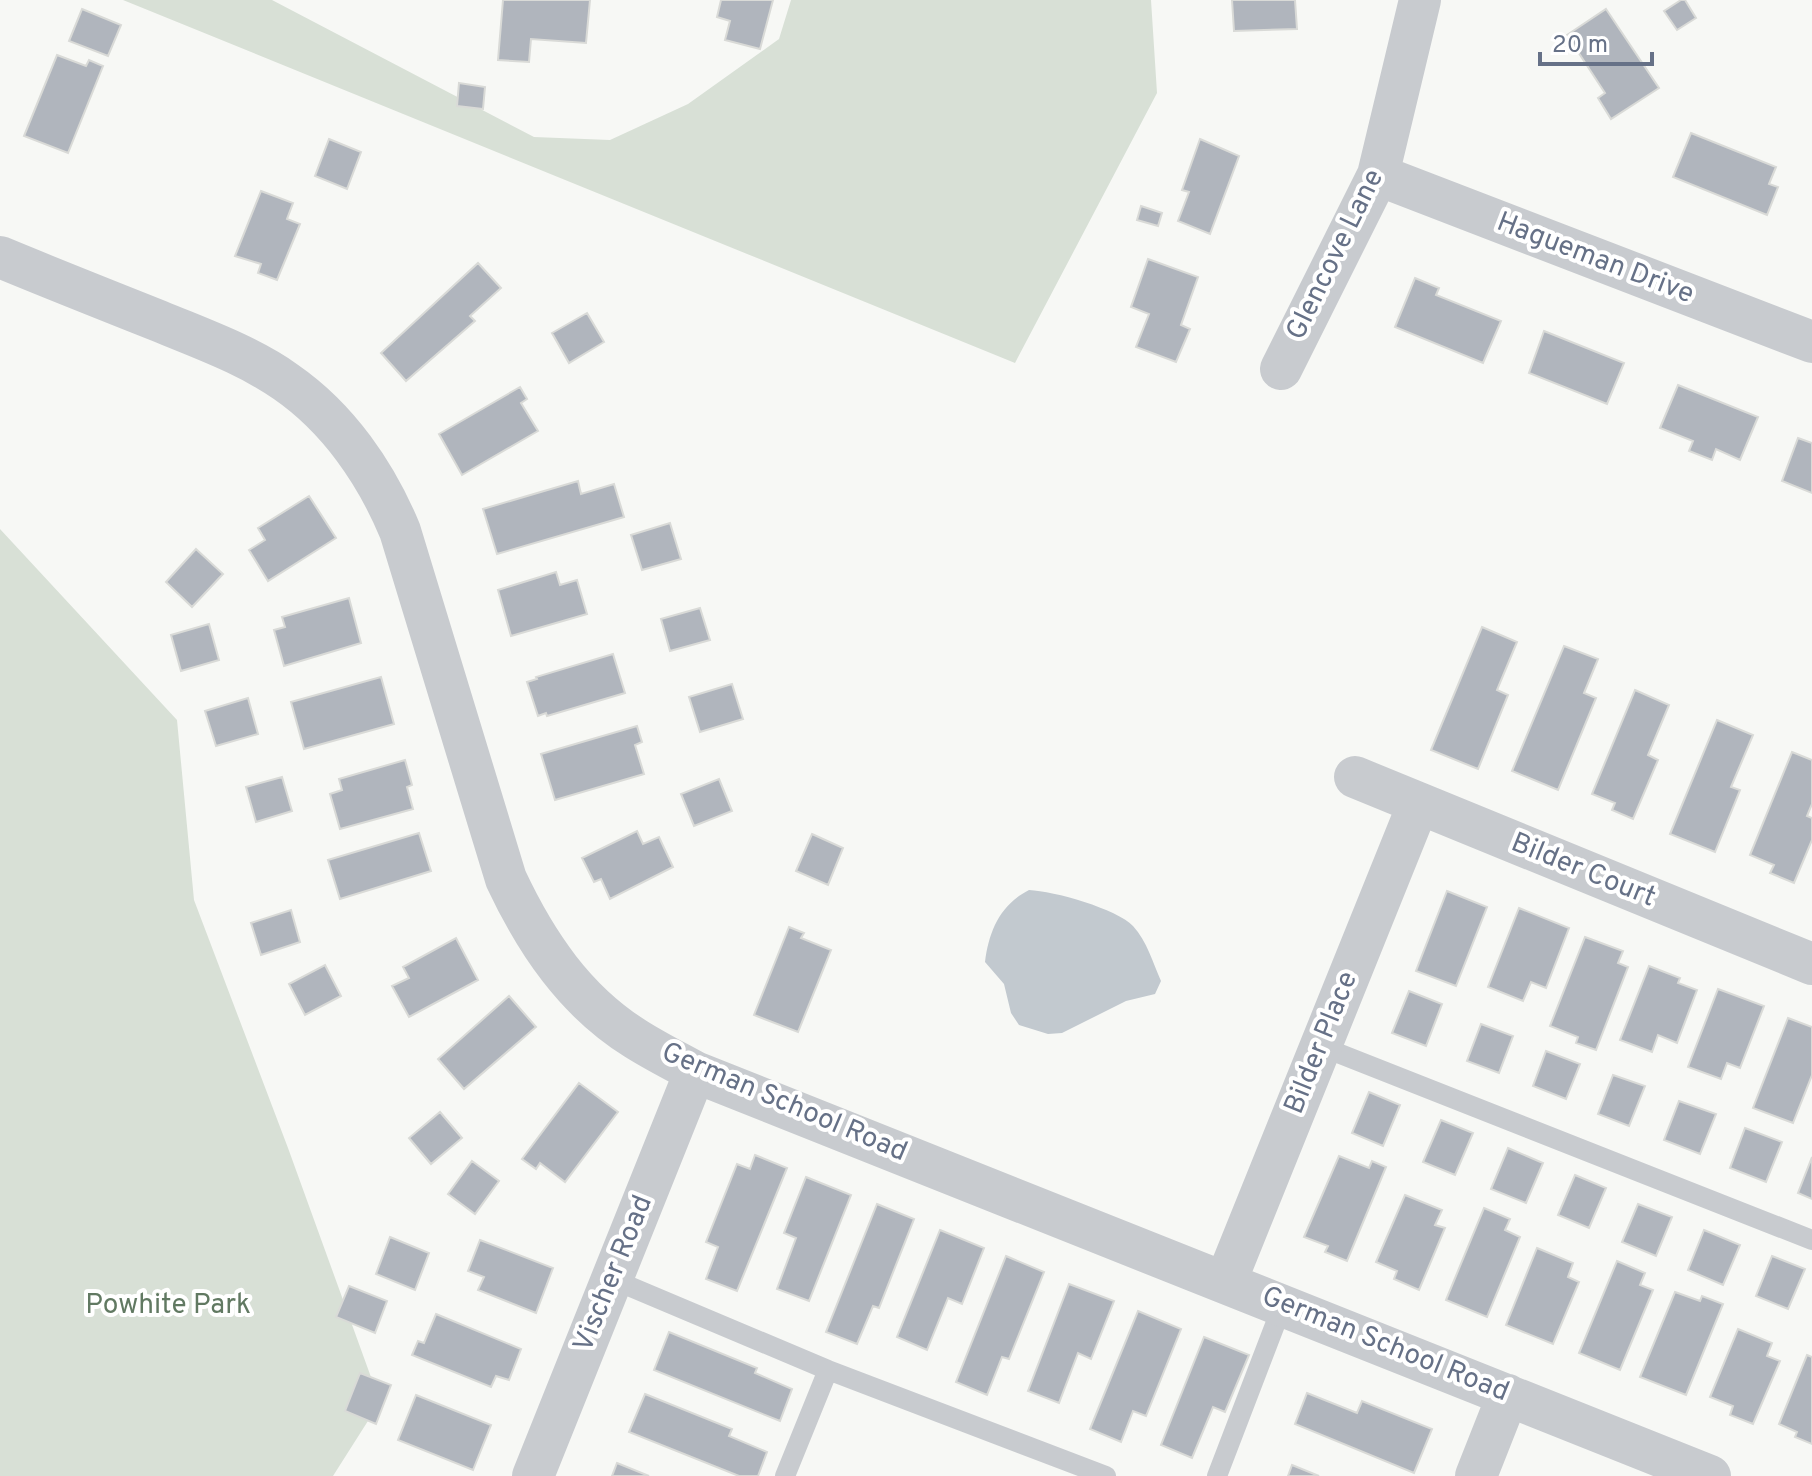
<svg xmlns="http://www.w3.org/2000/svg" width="1812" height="1476" viewBox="0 0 1812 1476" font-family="Overpass,sans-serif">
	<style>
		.green { fill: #d8e0d6 }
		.water { fill: #c2c9cf }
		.building { fill: #b0b5bd; stroke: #d9dad7; stroke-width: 2 }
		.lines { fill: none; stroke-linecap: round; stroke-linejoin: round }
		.service { stroke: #c8cbcf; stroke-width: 20 }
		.minor { stroke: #c8cbcf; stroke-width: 42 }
		.labels { text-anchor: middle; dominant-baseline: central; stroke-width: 8; stroke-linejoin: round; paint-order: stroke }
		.street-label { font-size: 28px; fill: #667187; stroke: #fff }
		.park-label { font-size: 28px; fill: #617962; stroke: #fff }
	</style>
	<rect width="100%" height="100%" fill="#f7f8f5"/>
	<path class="green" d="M123,0h149l262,137 76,3 78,-36 91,-65 12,-39h360l6,93 -142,270z
		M0,529l177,191 17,180 94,248 92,254 -47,74h-333z"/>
	<path class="water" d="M1029,890c25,1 88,19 104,36 14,15 20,37 28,55l-6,13 -29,7 -64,32 -14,1 -29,-9 -8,-12 -7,-29 -19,-22c4,-31 15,-57 44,-72z"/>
	<path class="building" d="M503,0h87l-4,43 -55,-4 -2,23 -31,-2z
		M721,0h52l-13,49 -35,-9 5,-19 -13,-4z
		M1232,0h63l2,29 -63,2z
		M1681,0h4l11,18 -19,12 -13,-19z
		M82,9l39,16 -13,31 -39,-15z
		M1606,9l53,79 -48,31 -13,-21 7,-5 -38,-58z
		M57,55l29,11 3,-6 14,6 -35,87 -44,-17z
		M459,83l26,4 -2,22 -26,-3z
		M1691,133l85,34 -7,17 9,3 -11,28 -94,-38z
		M329,139l32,13 -14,37 -32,-13z
		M1200,139l39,17 -29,78 -32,-13 11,-29 -7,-2z
		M261,191l32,12 -6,16 13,5 -23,56 -19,-7 3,-9 -26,-8z
		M1141,206l21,7 -4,13 -21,-6z
		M1148,259l50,18 -17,48 9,4 -14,33 -40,-15 13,-33 -18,-7z
		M478,263l23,25 -31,28 5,5 -69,60 -25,-28z
		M1415,278l24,10 -3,7 65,26 -18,42 -88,-36z
		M587,313l17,29 -35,21 -17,-30z
		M1544,331l80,32 -17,41 -78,-31z
		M1678,385l80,32 -18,43 -24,-11 -4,11 -23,-9 4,-10 -33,-13z
		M520,387l7,12 -6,4 17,28 -76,44 -23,-41z
		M1798,438l14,5v50l-30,-12z
		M578,481l3,13 33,-10 10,33 -127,37 -14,-45z
		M309,496l27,42 -68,43 -19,-31 16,-10 -7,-12z
		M670,523l11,36 -39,11 -11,-35z
		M196,549l27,25 -31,33 -26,-25z
		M556,572l4,13 17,-5 10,34 -76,22 -13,-46z
		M349,598l12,45 -77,23 -10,-36 11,-3 -3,-10z
		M700,608l10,32 -40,11 -9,-32z
		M209,624l10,36 -38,11 -10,-36z
		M1482,627l35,15 -20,48 11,5 -30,74 -47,-19z
		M1564,646l34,13 -14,34 12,5 -38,92 -46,-19z
		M613,654l12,39 -78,23 -1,-3 -8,3 -11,-34 10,-3 -1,-2z
		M381,677l13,47 -90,25 -13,-47z
		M732,684l11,35 -43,13 -11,-35z
		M1635,690l34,15 -21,50 10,5 -25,59 -21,-9 3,-7 -23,-9z
		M248,698l10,36 -42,12 -11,-35z
		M1717,720l36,15 -22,52 9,3 -25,62 -45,-18z
		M637,726l5,16 -7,3 9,29 -89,26 -14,-46z
		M1792,752l20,8v44l-5,12 5,2v22l-18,43 -24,-10 4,-8 -24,-10z
		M405,760l7,25 -5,2 6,22 -73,20 -10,-35 12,-4 -3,-11z
		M282,777l10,34 -36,11 -10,-35z
		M719,779l13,32 -38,15 -13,-32z
		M637,831l6,13 16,-7 14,30 -63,32 -9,-20 -7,3 -12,-24z
		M419,833l12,38 -91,28 -12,-39z
		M812,834l31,14 -15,37 -32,-14z
		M1447,891l40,16 -31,79 -40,-15z
		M1519,908l50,20 -23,60 -15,-6 -8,19 -35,-14z
		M291,910l9,32 -39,13 -10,-32z
		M789,927l15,6 -3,5 30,12 -33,82 -44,-17z
		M1585,937l38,14 -5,12 10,4 -32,83 -20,-7 2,-6 -28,-11z
		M456,938l22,42 -69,37 -17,-31 17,-8 -6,-11z
		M325,965l16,31 -36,19 -16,-31z
		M1649,966l31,12 -2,5 19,7 -20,53 -19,-8 -6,17 -32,-12z
		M1718,989l46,17 -24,62 -13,-5 -6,16 -33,-12z
		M1409,991l33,13 -16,42 -34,-13z
		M509,996l27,31 -72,62 -26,-30z
		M1788,1018l24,9v48l-19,48 -40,-15z
		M1481,1024l32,12 -14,37 -32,-12z
		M1546,1051l34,13 -14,35 -33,-13z
		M1613,1075l32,11 -16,40 -31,-12z
		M579,1083l39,29 -53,70 -25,-19 -4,6 -14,-10z
		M1369,1092l31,13 -17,41 -31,-13z
		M1679,1101l37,13 -16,40 -36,-14z
		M440,1112l22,26 -31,26 -22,-26z
		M1441,1120l32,13 -18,42 -32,-13z
		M1745,1128l37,14 -16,40 -36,-14z
		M1508,1148l35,15 -17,40 -35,-14z
		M755,1155l32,13 -50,123 -31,-12 12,-32 -12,-5 31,-78 13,5z
		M1339,1156l30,12 3,-7 14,6 -39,94 -22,-9 3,-6 -24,-9z
		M1812,1157v42l-14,-6z
		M472,1161l27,20 -24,33 -27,-20z
		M1575,1175l31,13 -17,40 -31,-13z
		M806,1177l45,18 -42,106 -32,-12 19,-51 -12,-5z
		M1405,1195l37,15 -7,15 10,3 -26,62 -25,-11 3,-8 -21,-9z
		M877,1204l37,15 -35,89 -6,-2 -16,38 -31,-12z
		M1638,1204l34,13 -16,39 -34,-14z
		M1484,1208l26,11 -5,11 15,7 -33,80 -41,-17z
		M940,1230l44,18 -22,56 -14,-6 -21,52 -30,-13z
		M1704,1230l36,15 -17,40 -35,-15z
		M390,1237l39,16 -14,37 -39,-16z
		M480,1240l73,28 -17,45 -58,-23 6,-13 -16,-6z
		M1537,1248l36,15 -5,14 11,5 -26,62 -47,-19z
		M1006,1256l38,16 -35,87 -7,-2 -15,38 -31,-13z
		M1772,1256l33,13 -17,40 -32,-13z
		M1617,1261l28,12 -5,12 13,5 -33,80 -41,-17z
		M1069,1284l45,17 -23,58 -13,-6 -19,50 -31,-12z
		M349,1286l38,15 -12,32 -39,-16z
		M1675,1292l25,9 2,-5 21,8 -37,91 -46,-18z
		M1138,1311l43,18 -35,87 -13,-5 -12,31 -31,-13z
		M436,1314l85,35 -12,31 -13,-4 -5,11 -79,-32 6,-14 6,2z
		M1738,1329l34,14 -5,13 13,5 -27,63 -23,-9 3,-9 -23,-9z
		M669,1332l88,36 -2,5 37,16 -12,32 -126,-51z
		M1204,1337l45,18 -24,57 -12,-5 -21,51 -31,-13z
		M1807,1355l5,2v87l-17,-7 2,-5 -18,-8z
		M360,1373l31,12 -15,39 -31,-13z
		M1307,1393l50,20 5,-12 70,28 -18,44 -119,-49z
		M645,1394l87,35 -3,7 38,16 -9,24h-19l-110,-44z
		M416,1395l75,30 -18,45 -75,-30z
		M617,1463l32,13h-37z
		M1292,1465l27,11h-31z"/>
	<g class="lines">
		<path class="service" d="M1320,1046l492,194
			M612,1279l216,91 278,106
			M785,1476l43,-106
			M1217,1476l66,-172"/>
		<path class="minor" d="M1378,175l434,167
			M0,257c53,22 106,43 159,64 43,18 89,34 127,61 52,36 90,91 114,149l106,348c30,64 69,122 130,160 19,12 39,22 59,33l1015,404
			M1281,369l97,-194 42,-175
			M1355,777l457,187
			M1226,1281l192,-476
			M533,1476l162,-404
			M1476,1476l32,-81"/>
	</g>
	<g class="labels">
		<g class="street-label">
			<text transform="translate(1336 255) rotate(-64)">Glencove Lane</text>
			<text transform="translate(1595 259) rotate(21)">Hagueman Drive</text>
			<text transform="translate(1583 871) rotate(22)">Bilder Court</text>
			<text transform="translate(1322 1043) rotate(-68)">Bilder Place</text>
			<text transform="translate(784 1103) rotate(23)">German School Road</text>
			<text transform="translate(614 1274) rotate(-68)">Vischer Road</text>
			<text transform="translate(1385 1345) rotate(22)">German School Road</text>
		</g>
		<g class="park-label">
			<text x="168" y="1306">Powhite Park</text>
		</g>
	</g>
	<path d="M1540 52v12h112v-12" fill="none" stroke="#667187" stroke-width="4"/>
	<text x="1552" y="52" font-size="24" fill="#667187" stroke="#ffffff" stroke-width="6" paint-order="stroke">20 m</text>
</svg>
